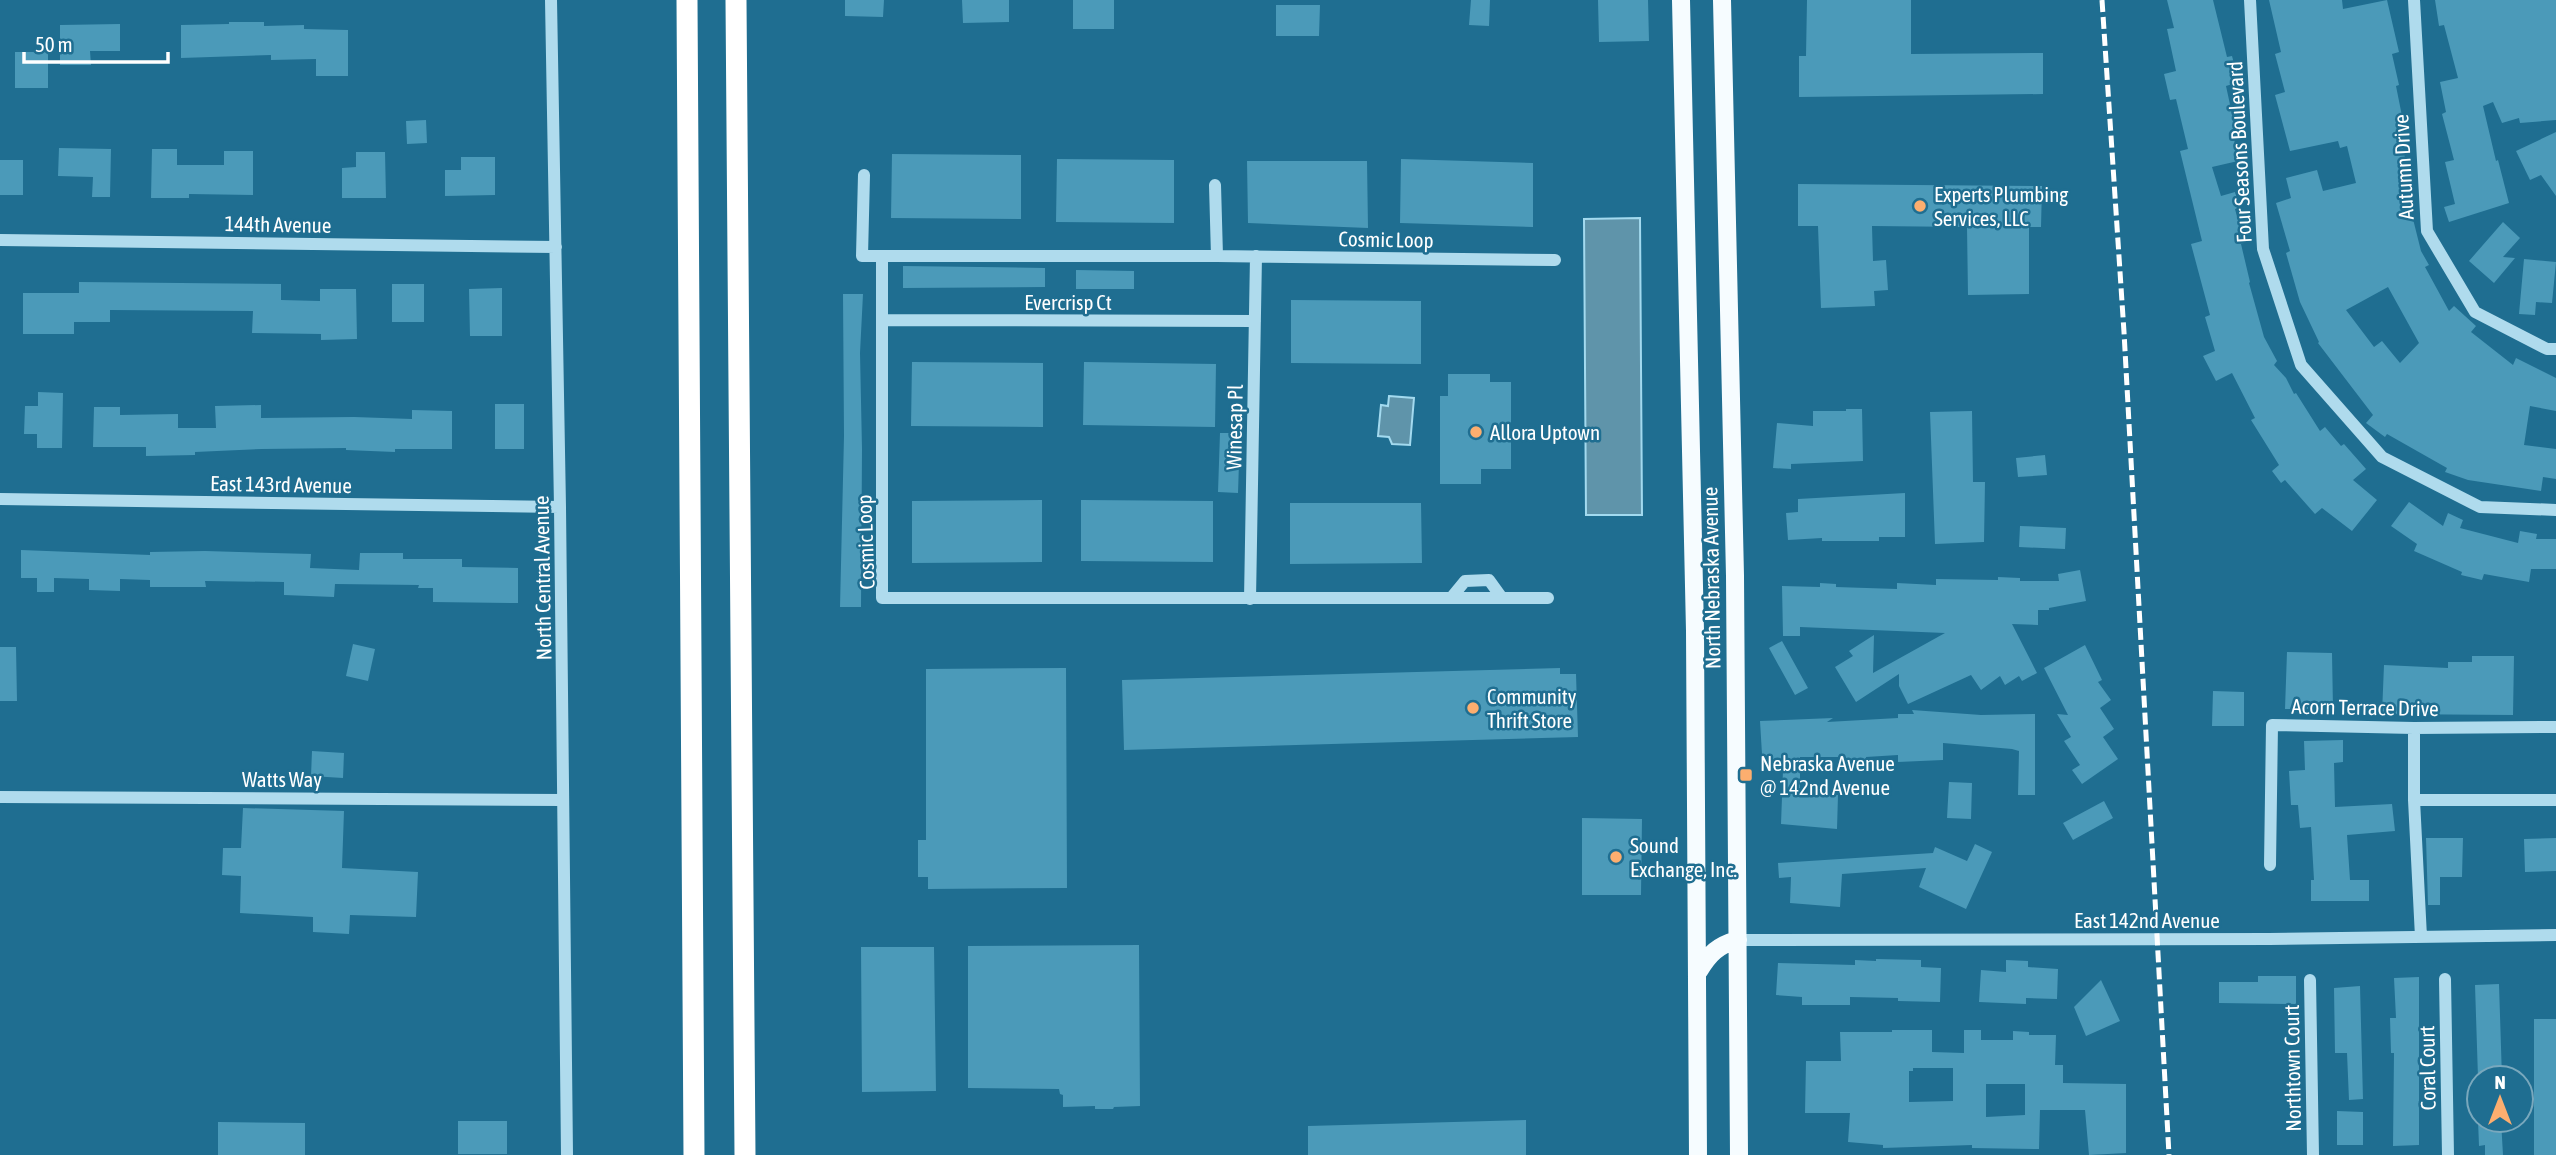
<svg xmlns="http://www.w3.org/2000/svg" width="2556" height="1155" viewBox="0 0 2556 1155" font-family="'Asap Condensed',sans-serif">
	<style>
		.water { fill: #5f94aa; stroke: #a3daef; stroke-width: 2 }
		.building { fill: #4b9ab9; fill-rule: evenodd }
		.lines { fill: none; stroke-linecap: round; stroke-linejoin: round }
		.minor { stroke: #afdbed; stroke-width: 12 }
		.major { stroke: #f6fcff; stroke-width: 18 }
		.highway { stroke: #fff; stroke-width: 21 }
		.rail { stroke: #fff; stroke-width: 5; stroke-dasharray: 12 5; stroke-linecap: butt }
		.poi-dot { fill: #fcae6f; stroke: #1f6e91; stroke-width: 2.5 }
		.labels { text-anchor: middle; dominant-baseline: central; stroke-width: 5; stroke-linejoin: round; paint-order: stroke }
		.street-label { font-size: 21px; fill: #fff; stroke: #1f6e91 }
		.poi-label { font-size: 21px; fill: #fff; stroke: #1f6e91; text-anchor: start }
	</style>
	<rect width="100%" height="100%" fill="#1f6e91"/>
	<path class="water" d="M1640,218l2,297h-56l-2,-296z
		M1389,396l25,2 -4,47 -18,-1 -3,-7 -11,-1 3,-31 7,1z"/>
	<path class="building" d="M845,0h39l-1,17 -38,-1z
		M962,0h47v22l-46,1z
		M1073,0h41v29h-41z
		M1471,0h19l-1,26 -20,-1z
		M1598,0h50l1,41 -50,1z
		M1807,0h104v54l132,-1v41l-244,3v-41h7z
		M2167,0h46l14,57 5,-1 7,26 -13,4 10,46 -3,1 5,28 -26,6 9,29 14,-4 5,16 -5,1 9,34 -3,1 9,38 -1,1 15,54 13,24 -3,4 12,13 8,16 2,-1 24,38 5,-4 16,19 3,-2 22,25 -13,11 24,20 -25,31 -30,-23 -7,6 -30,-34 -4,3 -9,-12 7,-6 -28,-45 4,-2 -23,-45 -16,8 -13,-25 12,-5 -10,-34 5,-2 -19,-71 11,-3 -22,-90 8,-2 -12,-50 -6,1 -6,-26 12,-3 -9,-42 7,-1z
		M2269,0h73l1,9 44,-9 12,52 -7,2 7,31 -3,1 7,35 -6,2 9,39 -7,1 22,88 8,14 -4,2 24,44 5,-5 22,20 -5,6 42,33 3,-7 40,20v33l-26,-5 -6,39 32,4v30l-13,-2 -2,14 -73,-11 -23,-8 2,-4 -60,-34 -2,3 -19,-14 7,-8 -55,-72 1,-1 -19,-40 -14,-49 4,-2 -14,-48 15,-5 -5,-20 31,-8 6,21 33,-8 -9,-37 -7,2 -2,-7 -48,10 -15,-56 10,-3 -10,-38 6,-2zM2388,287l31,56 -19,20 -18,-22 -8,6 -28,-37z
		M2435,0h121v120l-36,3 -1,-5 -17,5 -9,-21 -10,4 13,55 2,-1 11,43 -60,19 -5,-15 11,-3 -10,-42 9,-2 -12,-46 4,-2 -6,-30 18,-4 -14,-53 -5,1z
		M1276,5h44l-1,31h-43z
		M229,22h35v4l40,-1v4l44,1v46h-32v-17l-45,1v-5l-90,3v-33l48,-1z
		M120,24v27h-30l1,14h-31v-40z
		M15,52h33v36h-33z
		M426,120l1,23 -20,1 -1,-23z
		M2556,132v64l-15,-21 -11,5 -14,-29z
		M59,148l52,1 -1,48h-18l1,-20 -35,-1z
		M152,149h25v16h47v-14h29v44l-64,-1v4h-38z
		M356,152h29l1,46h-44v-30l14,-1z
		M892,154l129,1v64l-130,-1z
		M461,157h34v38l-50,1v-26h16z
		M1057,159l117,1v63l-118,-1z
		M1401,159l132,4v64l-133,-4z
		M0,160h23v35h-23z
		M1247,161h120l1,67 -120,-5z
		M1798,184l244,2 -1,41h-12v67l-61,1 -1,-68 -95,-1 1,35 13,-1 2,30 -14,1 1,15 -54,2 -3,-82h-20z
		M2503,222l17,16 -17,19 12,1 -21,25 -25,-22z
		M2524,259l32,3 -4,41 -16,-1 -1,13 -16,-1z
		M903,266l142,2v19l-142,1z
		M1076,270l58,1v18h-58z
		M79,282l202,2v16l39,1v-12h36l1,50 -36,1v-6l-69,-1 1,-22 -143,-1v12h-36v12h-51v-41h56z
		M392,284h32v38h-32z
		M502,288v48h-32l-1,-47z
		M843,294h20l-3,59 2,96 -1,158h-21l4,-171z
		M1291,300l130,1v63l-130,-1z
		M912,362l131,1v64l-132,-1z
		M1084,362l132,2 -1,63 -132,-2z
		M1448,374h42v8h21v87h-30v15h-41v-88h8z
		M38,392l25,1 -1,55h-25v-14h-13l1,-28h13z
		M495,404h29v45h-29z
		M261,405v13l93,-1 58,2v-9l40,1v38h-57v3l-49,-2v-2l-84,1 -67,3v3l-49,1v-9h-53l1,-40h26v8l58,-1v14h38l-1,-22z
		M1846,409h16l1,52 -72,3v5l-18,-1 4,-45 36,3v-15h33z
		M1972,411l1,71h12l-1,60 -49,2 -5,-132z
		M1220,433h20l-2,60 -20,-1z
		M2045,455l2,20 -29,2 -2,-19z
		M1905,493v44h-26v4h-57v-3l-34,2 -2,-27 12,-1v-13z
		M1042,500v62l-130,1v-62z
		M1081,500l132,1v61l-132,-1z
		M2409,502l34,24 5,-13 15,7 -3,8 58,15 2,-12 17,3 -1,5h20v30h-25l-2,13 -45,-8 -2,6 -21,-5 1,-3 -48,-21 3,-7 -26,-18z
		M1290,503h131l1,60 -132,1z
		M2020,526l46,2 -1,21 -46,-2z
		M21,550l129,5v-3l55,-1 106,3 -1,14 49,2 1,-17h43v6h59v8l56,1v35l-85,-1v-14h-15l1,-3 -84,-1 -1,13 -50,-2v-13l-79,-1 1,6h-56v-7l-30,-1v12l-31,-1v-11l-35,-1v14h-17v-14h-16z
		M2080,570l6,31 -37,7v2h-11v15l-26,-1 25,49 -15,8 -3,-5 -14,9 -5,-9 -19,14 -10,-15 -63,29 -9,-18v-12l-43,28 -21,-35 18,-11 -4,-5 25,-16 -1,38 72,-40 -145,-6v9h-17l-1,-50 38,1v-4l16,1v3l61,2v-6l39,2v-6l62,1v-3l22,1v3h39l-1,-7z
		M1782,641l26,47 -13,7 -26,-47z
		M353,644l22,5 -7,32 -22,-5z
		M2085,645l17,35 -4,2 13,18 -11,8 14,21 -11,8 15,22 -36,25 -10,-14 8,-5 -16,-24 7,-4 -14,-23 11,1 -24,-47z
		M0,647h16l1,54h-17z
		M2287,652l45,1 1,56h-48z
		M2472,656h42l-1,59 -131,-1 2,-49 64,3v-6h24z
		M1066,668l1,220 -139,1v-12h-10v-37h8v-171z
		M1560,668v6h16l2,63 -454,13 -2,-70z
		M2213,691l31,1v34h-32z
		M1912,710l69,5 54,-1v81h-17l1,-44 -7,-2 -69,-6v17l-45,2v-7l-32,2 1,11 -21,2v-13h-46v37l38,1 -1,34 -56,-5 2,-54 -20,1 -3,-50 73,-3 -6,4 71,-4v-4h16z
		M2343,740v22l-9,1 1,44 57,-3 3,27 -48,4 3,45h19v21h-58v-21h3l-3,-53 -11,1 -2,-23h-7l-2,-34 16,-1 -1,-29z
		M312,751l32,2 -1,25 -32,-2z
		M1949,782l23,1 -1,36 -24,-1z
		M2104,801l9,17 -40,22 -10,-17z
		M243,808l101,3 -2,57 76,4 -2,45 -66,-2 -1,19 -36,-2v-15l-73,-4 1,-37 -19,-1 1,-27h18z
		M1582,818l60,1 -1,76h-59z
		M2426,838h37l-1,39h-22v28h-12z
		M2556,838v33l-31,1 -1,-33z
		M1975,844l17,8 -26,57 -47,-22 7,-19 -84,6 -2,33 -50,-4 1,-26 -12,1 -1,-15 155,-10 2,-6 32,14z
		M1139,945l1,161 -26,1 -1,2h-18v-3l-32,1v-12l-3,-1 -1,-5 -91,-1v-142z
		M861,947h73l2,144 -74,1z
		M1876,959l45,1v7l20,1 -1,34 -42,-1v-3l-48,-1v8h-48v-8l-26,-2 2,-32 77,2v-5l21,1z
		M2006,960l22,1v6l30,2 -1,30 -31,-1v6l-47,-2 2,-32 25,2z
		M2258,976h38v28l-77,-1v-21h39z
		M2419,977v168l-26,1 1,-93h-3l-1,-35h6l-2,-40z
		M2101,980l19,41 -34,15 -12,-29z
		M2499,984l3,94h-24l-3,-93z
		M2360,986l3,113 -14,1 -2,-47h-12l-1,-65z
		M2534,1019h22v136h-22z
		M1892,1030h40v22l32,1v-23h17v10h32v-9l16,1v3h27l-1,30h8v18l63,1v69l-37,2 -4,-45h-45l-1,39 -67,-1v-3l-89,3v-3l-35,-3 2,-29h-45l1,-52h35l-1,-29h52zM1913,1068h40v33l-44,1v-31h4zM1986,1084h39v31l-39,2z
		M2337,1111l26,1v33h-26z
		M1526,1120v35h-218v-29z
		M2478,1120h23l2,35h-18v-10l-6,1z
		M458,1121h49v33h-49z
		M218,1122l87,1v32h-87z"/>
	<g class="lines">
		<path class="minor" d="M551,0l9,507 7,648
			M2250,0l13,249 38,116 81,92 98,50 76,3
			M2414,0l13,231 48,81 72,37h9
			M864,175l-2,81h20
			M1215,185l2,71 338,4
			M0,240l556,7
			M1217,256h-335v342h666
			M882,320l373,1
			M0,499l560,8
			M1451,598l14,-17 24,-1 13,18
			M1250,599l6,-343
			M2414,728v72l7,137
			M0,797l563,3
			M2414,800h142
			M2270,865l2,-140 142,3 142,-1
			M1738,940l531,-1 287,-4
			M2445,979l3,176
			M2310,980l3,175"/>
		<path class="major" d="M1681,0l14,631 3,524
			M1722,0l13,576 4,579
			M1699,971c10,-17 19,-26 39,-31"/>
		<path class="highway" d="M687,0l7,1155
			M736,0l9,1155"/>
		<path class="rail" d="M2102,0l22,332 45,823"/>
	</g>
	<g class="poi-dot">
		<circle cx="1920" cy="206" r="7"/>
		<circle cx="1476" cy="432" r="7"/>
		<circle cx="1473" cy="708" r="7"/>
		<rect x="1739" y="768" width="14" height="14" rx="3.5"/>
		<circle cx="1616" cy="857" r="7"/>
	</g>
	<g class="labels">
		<g class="street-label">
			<text transform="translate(2239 152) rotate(-93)">Four Seasons Boulevard</text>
			<text transform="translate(2403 167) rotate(-93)">Autumn Drive</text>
			<text transform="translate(278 224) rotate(1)">144th Avenue</text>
			<text transform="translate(1386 239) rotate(1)">Cosmic Loop</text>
			<text x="1068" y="302">Evercrisp Ct</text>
			<text transform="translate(1234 427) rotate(-89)">Winesap Pl</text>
			<text transform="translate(281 484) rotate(1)">East 143rd Avenue</text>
			<text transform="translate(865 542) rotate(-92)">Cosmic Loop</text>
			<text transform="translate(542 578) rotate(-91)">North Central Avenue</text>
			<text transform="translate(1711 578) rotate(-91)">North Nebraska Avenue</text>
			<text transform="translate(2365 707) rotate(1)">Acorn Terrace Drive</text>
			<text x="282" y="779">Watts Way</text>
			<text x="2147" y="920">East 142nd Avenue</text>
			<text transform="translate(2292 1068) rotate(-91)">Northtown Court</text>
			<text transform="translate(2427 1068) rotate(-91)">Coral Court</text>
		</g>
		<g class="poi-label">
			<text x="1934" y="194">Experts Plumbing<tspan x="1934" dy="24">Services, LLC</tspan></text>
			<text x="1490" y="432">Allora Uptown</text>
			<text x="1487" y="696">Community<tspan x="1487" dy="24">Thrift Store</tspan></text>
			<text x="1760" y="763">Nebraska Avenue<tspan x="1760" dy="24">@ 142nd Avenue</tspan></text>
			<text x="1630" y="845">Sound<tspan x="1630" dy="24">Exchange, Inc.</tspan></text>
		</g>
	</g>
	<g transform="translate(2500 1099)"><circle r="33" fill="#1f6e91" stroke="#79a8bd" stroke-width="2"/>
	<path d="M0-5L12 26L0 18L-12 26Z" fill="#fcae6f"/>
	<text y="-10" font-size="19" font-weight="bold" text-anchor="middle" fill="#ffffff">N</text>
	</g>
	<path d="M24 52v10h144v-10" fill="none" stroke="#ffffff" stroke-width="3.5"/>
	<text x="35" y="52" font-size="21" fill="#ffffff" stroke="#1f6e91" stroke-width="5" paint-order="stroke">50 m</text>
</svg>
